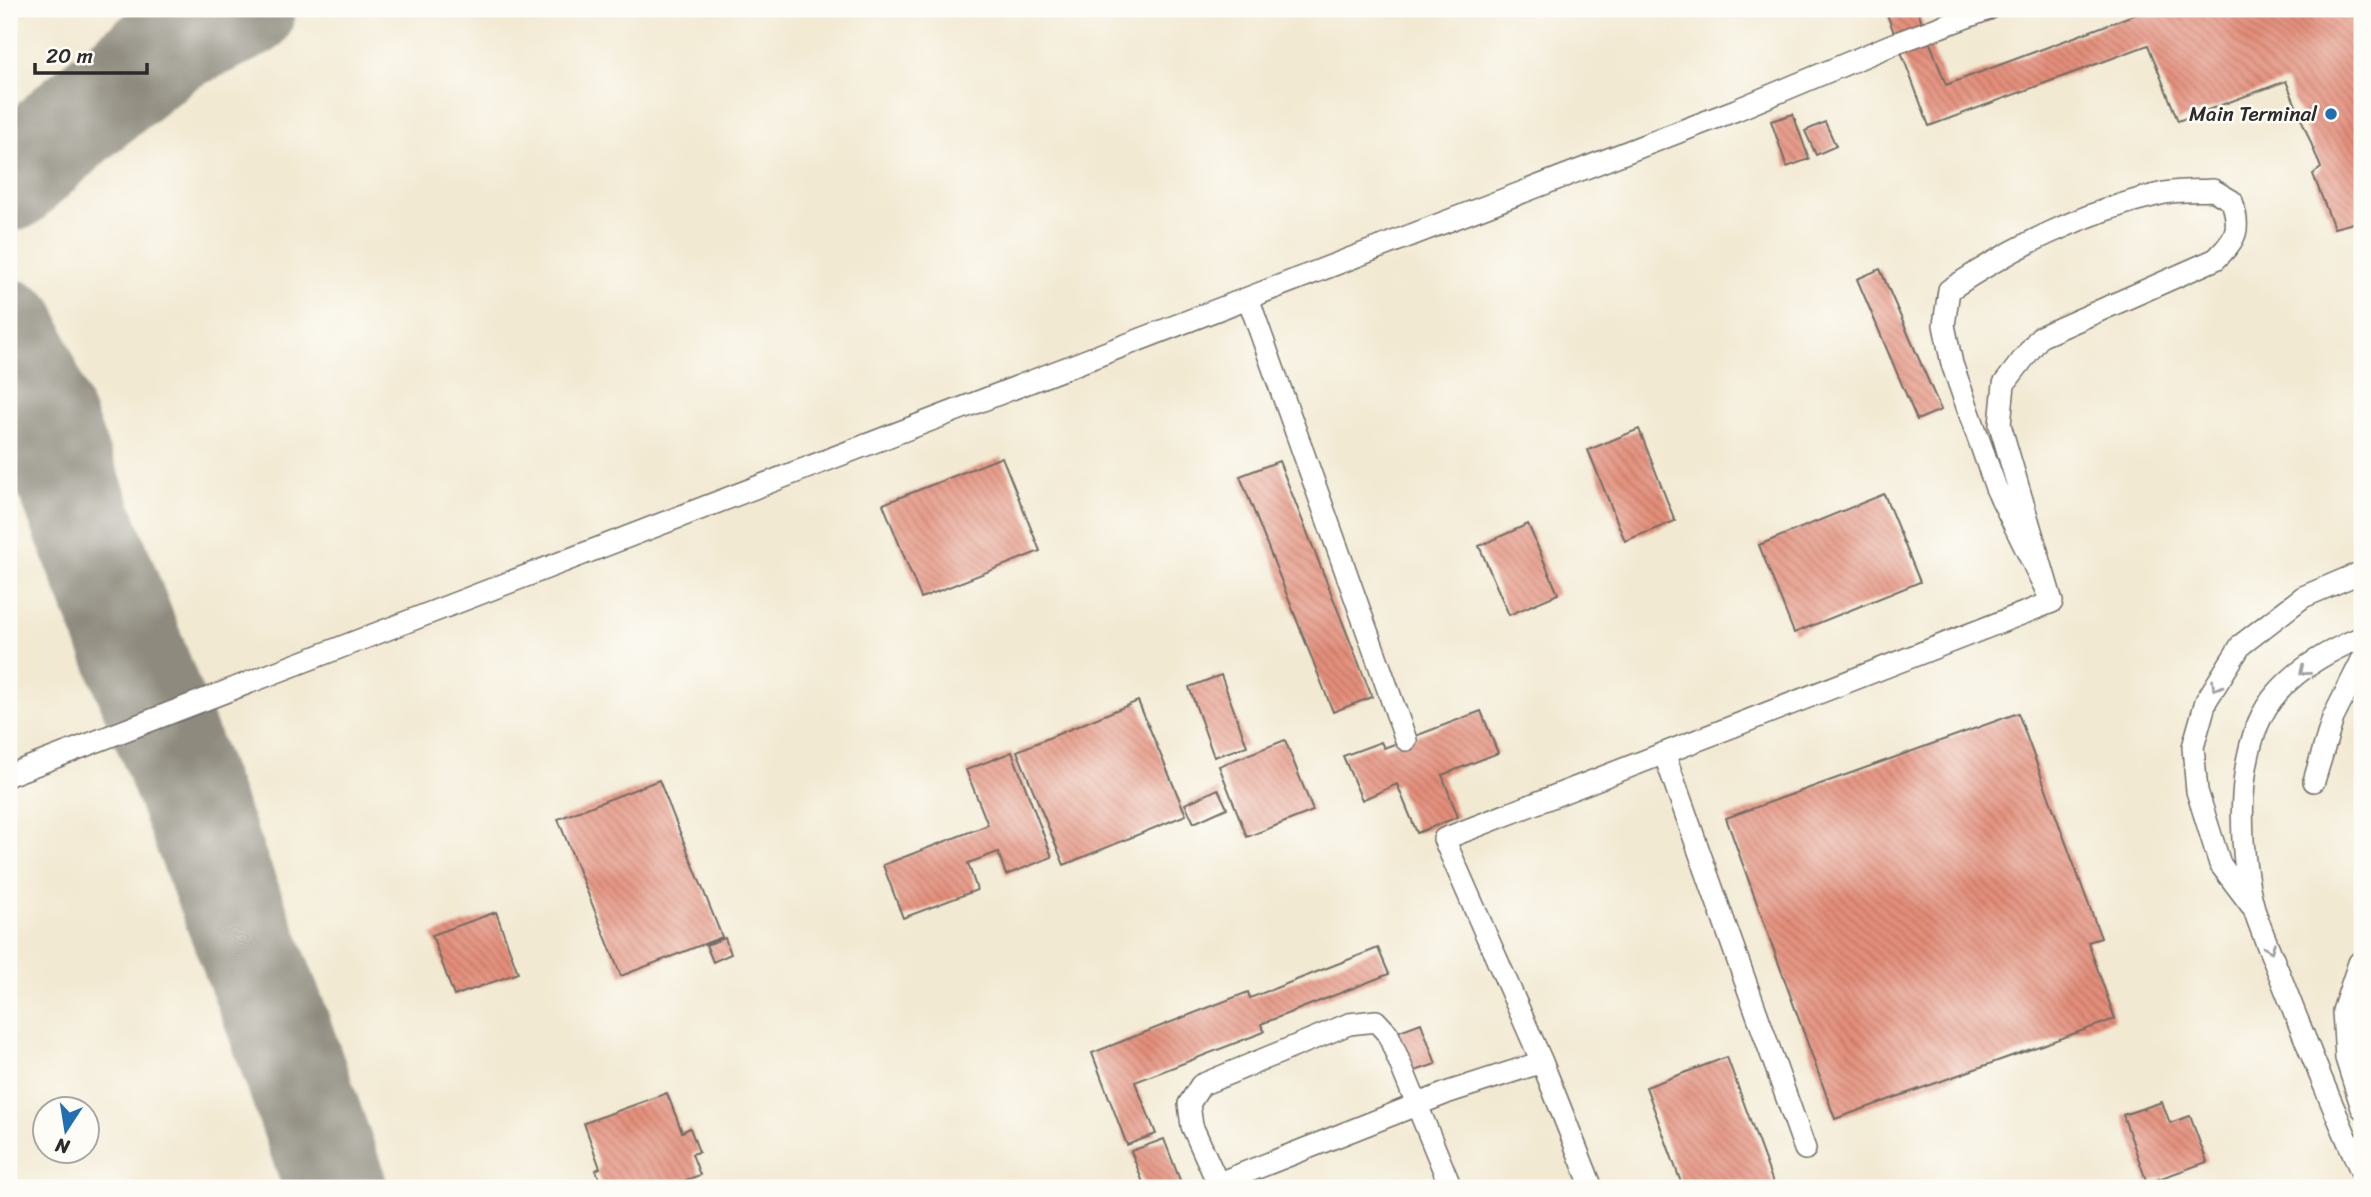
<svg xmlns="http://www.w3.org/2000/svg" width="2371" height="1197" viewBox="0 0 2371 1197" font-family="Sriracha,sans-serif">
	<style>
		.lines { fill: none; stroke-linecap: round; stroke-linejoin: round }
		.taxiway { stroke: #8e8a7e; stroke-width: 102 }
		.building { fill: url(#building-back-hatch) }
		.service-casing { stroke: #716e65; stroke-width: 24 }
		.service { stroke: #fff; stroke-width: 21 }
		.oneway { stroke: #a0a0a0 }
		.poi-dot { fill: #1f6fb2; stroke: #fdfcf7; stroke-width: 2.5 }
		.labels { text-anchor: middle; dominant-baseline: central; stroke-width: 5; stroke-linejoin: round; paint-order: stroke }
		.poi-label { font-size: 21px; fill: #2b2b2b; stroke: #fdfcf7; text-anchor: end }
	</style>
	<defs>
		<pattern id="building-back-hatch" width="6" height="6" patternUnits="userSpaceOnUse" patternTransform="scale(1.75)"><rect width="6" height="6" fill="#e48e7a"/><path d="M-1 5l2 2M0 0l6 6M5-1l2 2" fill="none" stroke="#b97464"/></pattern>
	</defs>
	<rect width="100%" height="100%" fill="#fdfcf7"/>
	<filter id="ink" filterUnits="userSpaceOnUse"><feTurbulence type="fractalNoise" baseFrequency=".0143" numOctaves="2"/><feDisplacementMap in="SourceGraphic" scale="14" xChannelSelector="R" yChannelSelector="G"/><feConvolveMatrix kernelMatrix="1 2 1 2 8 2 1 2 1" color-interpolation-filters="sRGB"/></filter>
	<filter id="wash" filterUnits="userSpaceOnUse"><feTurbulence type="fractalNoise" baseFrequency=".00686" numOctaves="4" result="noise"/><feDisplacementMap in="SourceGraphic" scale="28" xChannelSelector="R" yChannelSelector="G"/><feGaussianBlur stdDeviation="1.57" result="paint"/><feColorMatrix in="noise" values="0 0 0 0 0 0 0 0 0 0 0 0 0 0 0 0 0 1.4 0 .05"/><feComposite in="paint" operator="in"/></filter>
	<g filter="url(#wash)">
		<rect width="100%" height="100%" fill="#f2e9d2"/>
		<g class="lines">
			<path class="taxiway" d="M9,181l64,-59 97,-78 75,-35
				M9,330l268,691 59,167"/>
		</g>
		<g id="blocks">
			<path class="building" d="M1885,9h32l29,76 190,-71 -2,-5h228v212l-28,7 -21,-54 8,-6 -35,-87 -108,40 -30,-76 -219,81z
				M1793,114l16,45 -22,8 -16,-46z
				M1825,122l11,24 -20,9 -11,-24z
				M1880,269l61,141 -24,10 -60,-141z
				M1639,429l36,92 -50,20 -37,-91z
				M1002,457l38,94 -119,47 -38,-94z
				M1279,461l93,236 -39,15 -93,-236z
				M1884,494l36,88 -126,51 -35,-88z
				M1528,524l30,70 -49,21 -30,-69z
				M1221,675l26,71 -33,11 -25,-70z
				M1138,701l48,114 -122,50 -47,-114z
				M1481,711l17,42 -56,22 16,42 -41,16 -20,-49 -35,16 -19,-44 38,-14 3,6z
				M2018,713l83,225 -13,4 27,77 -280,100 -109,-301z
				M1285,740l28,71 -66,26 -28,-71z
				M1012,752l40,105 -46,18 -8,-23 -30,11 9,27 -74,28 -20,-53 105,-40 -22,-55z
				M659,780l63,157 -101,39 -63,-157z
				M1218,789l9,19 -33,15 -9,-19z
				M496,912l22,61 -64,23 -22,-61z
				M725,938l6,16 -18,8 -7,-17z
				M1378,948l11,26 -128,50 3,8 -129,50 21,52 -29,11 -35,-92 156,-61 2,6z
				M1421,1023l15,41 -27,9 -15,-40z
				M1727,1057l48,131h-92l-37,-101z
				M667,1093l15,39 8,-4 9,24 -7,2 8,21 -36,13h-61l-7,-18 4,-2 -16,-45z
				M2162,1102l8,21 20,-7 17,46 -60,21 -24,-68z
				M1164,1139l19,49h-38l-14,-37z"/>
		</g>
	</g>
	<g filter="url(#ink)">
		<use href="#blocks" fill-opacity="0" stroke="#716e65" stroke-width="2"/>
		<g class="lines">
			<g class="service-casing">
				<path id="service" d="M2213,190l19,11c9,29 5,37 -16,58l-176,78 -36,47 -4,41 52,177 -56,-114 -44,-124 -8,-39 5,-35c62,-42 137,-79 211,-96 16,-4 36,-3 53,-4z
					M1248,298l158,442
					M2362,637c-31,13 -61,29 -84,55 -45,49 -41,160 -23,220 9,27 21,53 31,79 24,61 49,122 76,182
					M1664,753l141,396
					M9,775l1727,-665 155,-65 98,-36
					M2314,781l19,-63 29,-58
					M2251,905l-31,-41 -23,-73 -4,-44 13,-46 35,-56 62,-48 59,-25
					M2359,963l-16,48 3,47 16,50
					M1219,1183l230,-91 93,-30
					M1220,1188l-28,-62 -3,-22 12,-19 148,-61 27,-3 12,13 63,154
					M1592,1188l-50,-126 -98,-223 608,-237"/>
			</g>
			<use href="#service" class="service"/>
		</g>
		<defs><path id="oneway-chevron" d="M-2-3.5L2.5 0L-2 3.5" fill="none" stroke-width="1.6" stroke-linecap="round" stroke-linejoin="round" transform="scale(1.75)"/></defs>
		<g class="oneway">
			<use href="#oneway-chevron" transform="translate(2304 671) rotate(140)"/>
			<use href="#oneway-chevron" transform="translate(2216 686) rotate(121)"/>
			<use href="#oneway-chevron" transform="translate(2270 948) rotate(69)"/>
		</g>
	</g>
	<circle class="poi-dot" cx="2331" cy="114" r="7"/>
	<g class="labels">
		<g class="poi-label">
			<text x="2317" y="114">Main Terminal</text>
		</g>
	</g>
	<rect width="2371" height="1197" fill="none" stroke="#fdfcf7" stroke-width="35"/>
	<g transform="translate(66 1130) rotate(192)"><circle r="33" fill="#fdfcf7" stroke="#a9a8a5" stroke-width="2"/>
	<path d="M0-5L12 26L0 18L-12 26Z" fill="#1f6fb2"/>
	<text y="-10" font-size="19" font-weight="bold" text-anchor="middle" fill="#2b2b2b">N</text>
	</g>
	<path d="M35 63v10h112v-10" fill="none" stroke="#2b2b2b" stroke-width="3.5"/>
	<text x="46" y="63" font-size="21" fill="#2b2b2b" stroke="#fdfcf7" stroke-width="5" paint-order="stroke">20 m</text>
</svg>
